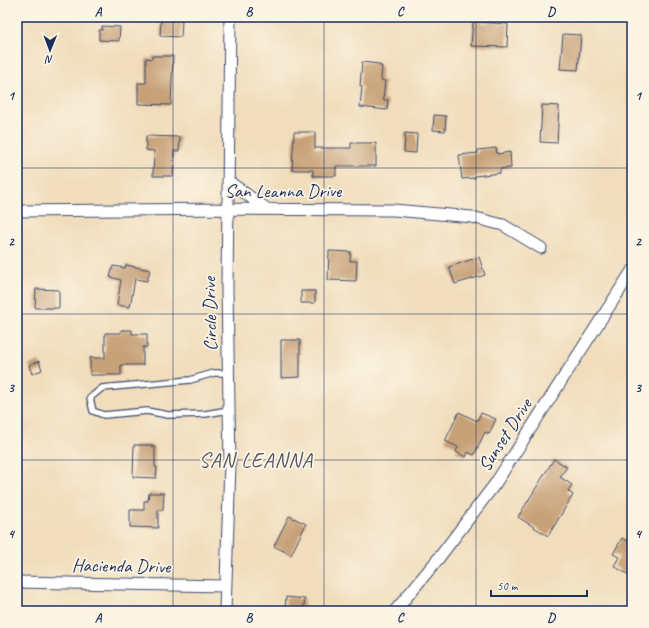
<svg xmlns="http://www.w3.org/2000/svg" width="649" height="628" viewBox="0 0 649 628" font-family="Caveat,sans-serif">
	<style>
		.building { fill: #c7a178 }
		.lines { fill: none; stroke-linecap: round; stroke-linejoin: round }
		.lane-casing { stroke: #3b496c; stroke-width: 8 }
		.street-casing { stroke: #3b496c; stroke-width: 13 }
		.lane { stroke: #fff; stroke-width: 5.5 }
		.street { stroke: #fff; stroke-width: 11 }
		.grid { fill: none; stroke: #1b2f5e; stroke-width: 1; stroke-opacity: 0.55 }
		.labels { text-anchor: middle; dominant-baseline: central; stroke-width: 3.5; stroke-linejoin: round; paint-order: stroke }
		.street-label { font-size: 19px; fill: #1b2f5e; stroke: #fcf5e5 }
		.quarter-label { font-size: 21px; letter-spacing: 1px; fill: #575767; stroke: #fcf5e5 }
		.neatline { fill: none; stroke: #1b2f5e; stroke-width: 1.5 }
		.grid-label { font-size: 13px; text-anchor: middle; font-weight: bold; fill: #1b2f5e }
	</style>
	<rect width="100%" height="100%" fill="#fcf5e5"/>
	<filter id="ink" filterUnits="userSpaceOnUse"><feTurbulence type="fractalNoise" baseFrequency=".025" numOctaves="2"/><feDisplacementMap in="SourceGraphic" scale="8" xChannelSelector="R" yChannelSelector="G"/><feConvolveMatrix kernelMatrix="1 2 1 2 8 2 1 2 1" color-interpolation-filters="sRGB"/></filter>
	<filter id="wash" filterUnits="userSpaceOnUse"><feTurbulence type="fractalNoise" baseFrequency=".012" numOctaves="4" result="noise"/><feDisplacementMap in="SourceGraphic" scale="16" xChannelSelector="R" yChannelSelector="G"/><feGaussianBlur stdDeviation="0.9" result="paint"/><feColorMatrix in="noise" values="0 0 0 0 0 0 0 0 0 0 0 0 0 0 0 0 0 1.4 0 .05"/><feComposite in="paint" operator="in"/></filter>
	<g filter="url(#wash)">
		<rect width="100%" height="100%" fill="#f1ddbc"/>
		<g id="blocks">
			<path class="building" d="M161,17h18v3h3l-1,17 -21,-1z
				M473,22l35,2 -1,23 -36,-1z
				M102,26l18,1 -1,14 -20,-1v-10h3z
				M563,34l18,1 -3,35 -18,-1z
				M152,56h21l-2,49 -33,-1v-21h8v-25l6,1z
				M362,62l17,2v2h3l-1,14 4,1 -2,19h5l-1,10 -27,-3 2,-20 -2,-1z
				M542,105l17,1 -2,37 -17,-1z
				M434,115l12,1 -1,15 -12,-1z
				M294,132h21v16h36v-5h25v23h-40v10h-23v-6h-21z
				M405,133l12,1 -1,19 -12,-1z
				M146,136l34,1 -1,14h-5l-1,25h-20l1,-25 -8,-1z
				M496,148l1,6 13,-2 1,16 -11,1v4l-25,3v2l-13,1 -3,-24 19,-2v-3z
				M329,251l22,1 -1,9h7l-1,20 -28,-1z
				M479,257l6,18 -30,9 -6,-17z
				M126,265l24,5 -3,11 -12,-2 -5,28 -13,-2 4,-25 -11,-3 3,-11 12,2z
				M36,289l23,1v18h-24z
				M301,291h14v12h-14z
				M121,330h11v4h15v13h-4v18h-22v10h-31v-17h15v-25h16z
				M281,340h19v37l-19,1z
				M39,361l3,9 -10,4 -3,-9z
				M459,412l18,9 4,-8 15,6 -7,15 -4,-2 -11,23 -6,-3 -2,5 -10,-5 2,-5 -13,-6z
				M134,445h18v2h3v20h2l-1,11 -23,-1z
				M554,459l13,8 -7,10 12,8 -4,6 5,4 -25,41 -30,-19z
				M149,493h15l-1,17h-5v18l-28,-1v-17h14v-9h4z
				M289,516l17,8 -15,31 -17,-9z
				M622,538l10,5v34l-18,-11 5,-9 -6,-3z
				M286,597l19,2 -2,12h-18z"/>
		</g>
	</g>
	<g filter="url(#ink)">
		<use href="#blocks" fill-opacity="0" stroke="#3b496c" stroke-width="1"/>
		<g class="lines">
			<g class="lane-casing">
				<path id="lane" d="M229,373h-15l-24,7 -88,8 -12,10 3,13 11,4 43,-4 21,4 37,-1 24,-4"/>
			</g>
			<g class="street-casing">
				<path id="street" d="M228,181l39,28
					M17,211l211,-2 166,1 78,7 31,8 38,23
					M17,582l208,4
					M225,611l5,-146 -3,-177 3,-271
					M395,611l43,-52 57,-75 137,-213"/>
			</g>
			<use href="#lane" class="lane"/>
			<use href="#street" class="street"/>
		</g>
	</g>
	<path class="grid" d="M173,17v594M324,17v594M476,17v594M17,168h615M17,314h615M17,460h615"/>
	<g class="labels">
		<g class="street-label">
			<text x="283" y="191">San Leanna Drive</text>
			<text transform="translate(210 314) rotate(-91)">Circle Drive</text>
			<text transform="translate(505 435) rotate(-57)">Sunset Drive</text>
			<text transform="translate(121 566) rotate(1)">Hacienda Drive</text>
		</g>
		<g class="quarter-label">
			<text x="256" y="460">SAN LEANNA</text>
		</g>
	</g>
	<rect width="649" height="628" fill="none" stroke="#fcf5e5" stroke-width="44"/>
	<g transform="translate(50 50) rotate(181)" stroke="#fcf5e5" stroke-width="3" paint-order="stroke">
	<path d="M0-3L7 15L0 10L-7 15Z" fill="#1b2f5e"/>
	<text y="-6" font-size="11" font-weight="bold" text-anchor="middle" fill="#1b2f5e">N</text>
	</g>
	<path d="M491 590v6h96v-6" fill="none" stroke="#1b2f5e" stroke-width="2"/>
	<text x="497" y="590" font-size="12" fill="#1b2f5e" stroke="#fcf5e5" stroke-width="3" paint-order="stroke">50 m</text>
	<rect x="22" y="22" width="605" height="584" class="neatline"/>
	<g class="grid-label">
		<text x="98" y="16">A</text>
		<text x="249" y="16">B</text>
		<text x="400" y="16">C</text>
		<text x="551" y="16">D</text>
		<text x="11" y="100">1</text>
		<text x="638" y="100">1</text>
		<text x="11" y="246">2</text>
		<text x="638" y="246">2</text>
		<text x="11" y="392">3</text>
		<text x="638" y="392">3</text>
		<text x="11" y="538">4</text>
		<text x="638" y="538">4</text>
		<text x="98" y="622">A</text>
		<text x="249" y="622">B</text>
		<text x="400" y="622">C</text>
		<text x="551" y="622">D</text>
	</g>
</svg>
